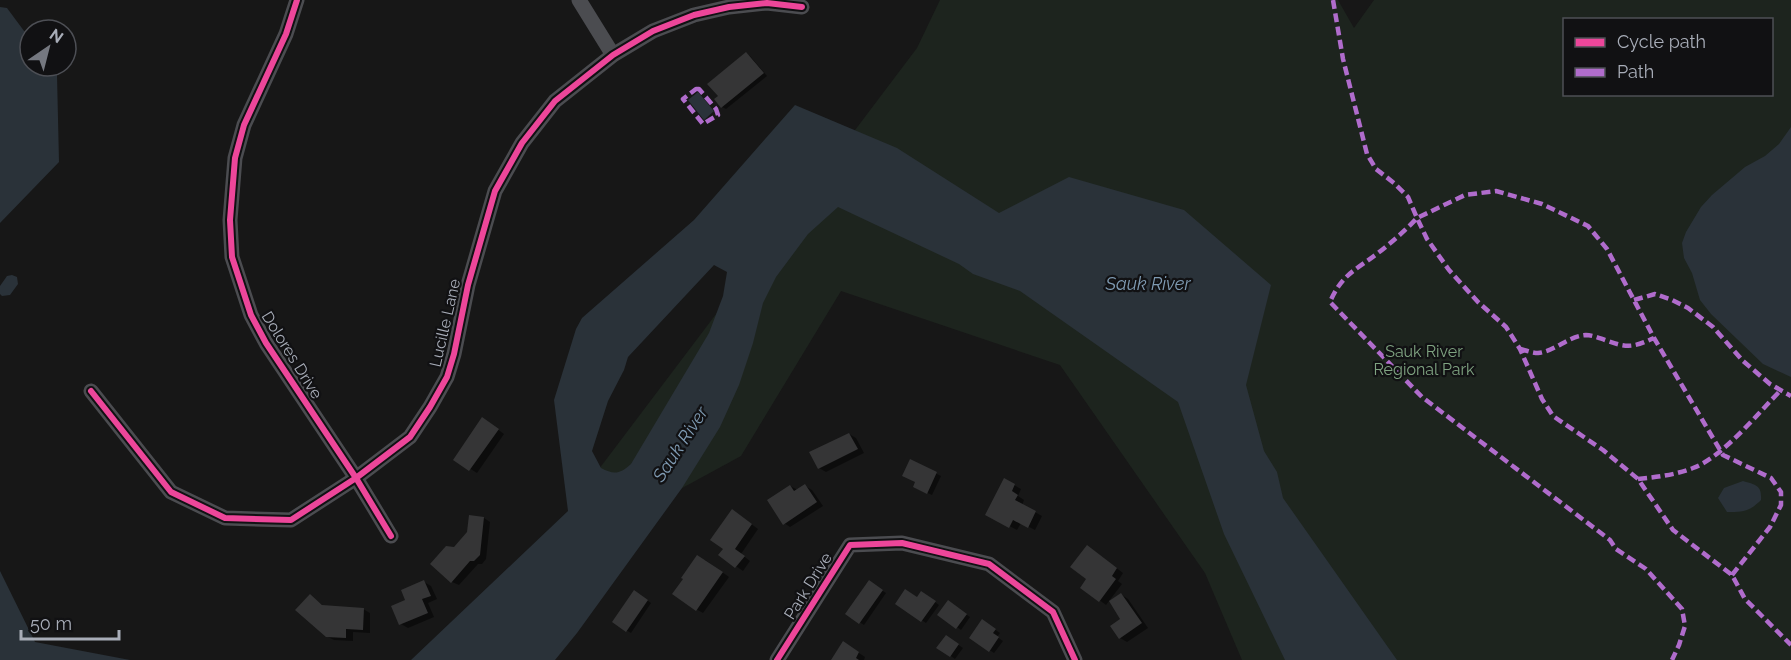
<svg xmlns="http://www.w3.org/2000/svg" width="1791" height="660" viewBox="0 0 1791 660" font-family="Raleway,sans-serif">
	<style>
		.green { fill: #1d241e; fill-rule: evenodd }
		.water { fill: #2a3239; fill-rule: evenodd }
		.shadow { fill: #0007 }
		.building { fill: #353536 }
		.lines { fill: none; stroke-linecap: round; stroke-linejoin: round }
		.minor { stroke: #4b4c50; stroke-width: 15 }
		.quiet { stroke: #b06ccc; stroke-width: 4.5; stroke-dasharray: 9 4.5; stroke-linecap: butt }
		.cycleway-casing { stroke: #111113; stroke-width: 10 }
		.cycleway { stroke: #ed469a; stroke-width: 6 }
		.labels { text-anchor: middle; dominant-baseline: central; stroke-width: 4.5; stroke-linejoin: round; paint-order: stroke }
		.street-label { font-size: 16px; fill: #a8adb8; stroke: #111113 }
		.park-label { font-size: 16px; fill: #7fa381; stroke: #111113 }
		.water-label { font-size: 18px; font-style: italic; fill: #7f9bb3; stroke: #111113 }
	</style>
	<rect width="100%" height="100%" fill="#171717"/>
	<path class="green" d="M940,0h398l16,28 20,-28h417v660h-549l-37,-87 -145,-208 -219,-74 -100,165 -68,37 -105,17 349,-462zM1564,20h208v74h-208z"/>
	<path class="water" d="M0,7l7,1 23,31v27h20l7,9 2,87 -59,61z
		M698,92l16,19 -10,9 -16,-20z
		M795,105l102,43 102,65 70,-36 115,33 87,75 -25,100 18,66 13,21 6,26 114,162h-112l-61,-126 -46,-132 -158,-111 -47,-17 -14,-10 -121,-57 -30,27 -32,43 -13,26 -10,40 -14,42 -19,42 -38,61 -105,145 -22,27h-144l157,-149 -14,-111 22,-71 6,-11 112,-98zM714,265l13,7 -4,24 -14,37 -78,131c-11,10 -17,11 -30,4l-9,-17 16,-50 16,-31 4,-13z
		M1791,127v250l-28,-13 -52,-50 -11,-14 -8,-27 -8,-15 -2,-15 4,-11 15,-25 11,-12 33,-28 20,-11 14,-12z
		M12,275l5,2 1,7 -8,11 -8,1 -2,-2v-8l7,-10z
		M1743,481c13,4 19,4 18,19 -12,12 -18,12 -34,12l-9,-14 6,-10z
		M0,571l35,71 95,18h-130z"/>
	<path class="shadow" d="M746,54l4,2 17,20 -41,33 -4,-2 -2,-11z
		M489,423l15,11 -27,39 -22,-14z
		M849,434l7,4 8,15 -38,19 -7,-4z
		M910,461l31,15 -9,19 -13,-6z
		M1005,480l16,9 -3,7 6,4 -2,5 20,11 -7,14 -14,-7 -4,7 -30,-16z
		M790,486l8,4 7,-4 7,4 11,16 -33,21 -6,-4z
		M739,515l19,14 -17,25 9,7 -7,10 -23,-16 5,-6z
		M484,518l6,4 -4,37 -4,5h-4l-19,21 -7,-3 2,-33z
		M1094,551l29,22 -5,8 4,3 -16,21 -24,-18 6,-8z
		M705,560l24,17 -26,36 -7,-4z
		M424,582l7,4 6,13 -9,4 6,14 -26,11 -7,-4 6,-23z
		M869,582l17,11 -22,32 -17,-11z
		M922,593l17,12 -13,18 -29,-19 21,-5z
		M639,594l12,9 -20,30 -5,-3z
		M1122,595l6,4 20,29 -21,14 -7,-4 2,-19z
		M310,596l15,11 38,2 7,4v20l-17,-1v9l-19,-1 -8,-4z
		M952,605l18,12 -9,13 -4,-3z
		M987,624l13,9 -3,4 6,4 -9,12 -23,-15z
		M950,639l13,9 -8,11 -17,-12z
		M850,647l15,10 -1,3h-32z"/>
	<path class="building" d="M746,52l18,21 -43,35 -7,-9 4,-3 -11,-12z
		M482,417l17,12 -30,42 -16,-11z
		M849,433l9,16 -40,20 -9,-17z
		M910,459l27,13 -10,22 -14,-7 2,-5 -13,-6z
		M1004,478l11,6 -3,7 6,4 -3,5 21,11 -8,17 -15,-8 -4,8 -24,-13z
		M805,484l12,18 -34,23 -16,-25 23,-15 4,6z
		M732,509l20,15 -17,25 10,7 -10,12 -17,-13 5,-6 -13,-9z
		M469,515l15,2 -4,38 -6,6h-4l-19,22 -21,-19 16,-18 8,1 13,-15z
		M1087,545l30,23 -5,8 4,3 -17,23 -19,-14 6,-9 -16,-12z
		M697,555l26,17 -27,39 -24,-17 11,-15 -2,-1z
		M424,580l7,16 -9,3 6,14 -29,12 -8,-19 14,-6 -4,-10z
		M869,580l14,10 -24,34 -14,-10z
		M905,589l12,8 4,-6 15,10 -15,21 -26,-18z
		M634,590l14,10 -22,32 -14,-10z
		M1121,593l21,30 -23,16 -9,-13 10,-7 -11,-18z
		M310,594l12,11 42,3 -1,22 -17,-1v9l-20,-1 -31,-27z
		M948,600l19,14 -11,15 -19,-14z
		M982,619l14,10 -3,4 6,4 -10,15 -20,-14z
		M946,635l13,9 -9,13 -14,-9z
		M843,641l16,11 -3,6 3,2h-28z"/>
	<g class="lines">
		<path class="minor" d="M297,0l-11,34 -42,91 -9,33 -5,62 2,37 19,58 15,28 90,135 35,58
			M579,0l34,55
			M91,391l80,101 54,26 66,2 65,-42 54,-41 20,-30 17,-30 7,-23 14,-69 27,-94 27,-48 33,-42 58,-46 40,-24 41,-16 35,-8 38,-4 35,4
			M777,660l73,-115 52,-2 87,21 64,48 22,48"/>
		<path class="quiet" d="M1333,0l10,59 24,95 9,15 18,14 14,14 9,21c-12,13 -25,24 -39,35 -22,17 -36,21 -48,49l92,95 188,143 6,9 30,20 36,40 3,17 -6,19 -7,15
			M696,89h3l17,20 2,6 -15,9 -20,-25z
			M1634,300l21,-6 17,6 16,8 25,19 30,34 27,23 21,12
			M1520,349c5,1 12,4 18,4 18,-2 30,-17 48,-18 6,0 13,3 19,5 22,8 27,8 49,-2
			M1638,479c19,-2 37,-4 55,-11 30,-11 65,-55 88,-78
			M1732,575l38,-48 11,-22v-13l-10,-14 -48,-23 -69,-117 -47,-89 -19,-23 -46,-22 -46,-13 -31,4 -48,23 10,21 22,31 29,32 28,25 14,22 22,50 11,17 50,34 35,29 35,51 59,45 13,24 46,46"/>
		<g class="cycleway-casing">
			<path id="cycleway" d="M297,0l-11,34 -42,91 -9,33 -5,62 2,37 19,58 15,28 90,135 35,58
				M91,391l80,101 54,26 66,2 65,-42 54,-41 20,-30 17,-30 7,-23 14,-69 27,-94 27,-48 33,-42 58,-46 40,-24 41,-16 35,-8 38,-4 35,4
				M777,660l73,-115 52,-2 87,21 64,48 22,48"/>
		</g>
		<use href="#cycleway" class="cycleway"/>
	</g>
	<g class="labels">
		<g class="street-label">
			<text transform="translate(445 323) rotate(-77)">Lucille Lane</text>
			<text transform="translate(292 355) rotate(58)">Dolores Drive</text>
			<text transform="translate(808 586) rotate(-58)">Park Drive</text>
		</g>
		<g class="park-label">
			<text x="1424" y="351">Sauk River<tspan x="1424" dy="18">Regional Park</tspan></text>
		</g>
		<g class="water-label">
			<text x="1148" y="283">Sauk River</text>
			<text transform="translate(680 444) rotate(-57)">Sauk River</text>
		</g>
	</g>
	<rect x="1563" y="18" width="210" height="78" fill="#111113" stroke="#4d4f55" stroke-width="1.5"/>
	<rect x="1575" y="38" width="30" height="9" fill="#ed469a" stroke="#4d4f55" stroke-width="1.5"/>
	<text x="1617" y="48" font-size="18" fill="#a8adb8">Cycle path</text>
	<rect x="1575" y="68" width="30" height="9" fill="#b06ccc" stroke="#4d4f55" stroke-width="1.5"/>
	<text x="1617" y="78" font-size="18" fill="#a8adb8">Path</text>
	<g transform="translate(48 48) rotate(35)"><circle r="28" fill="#111113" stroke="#4d4f55" stroke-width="1.5"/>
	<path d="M0-4.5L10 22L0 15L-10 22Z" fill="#757880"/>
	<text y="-9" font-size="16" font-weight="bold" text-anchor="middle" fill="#a8adb8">N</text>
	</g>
	<path d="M21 630v9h98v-9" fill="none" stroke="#a8adb8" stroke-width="3"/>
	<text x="30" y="630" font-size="18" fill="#a8adb8" stroke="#111113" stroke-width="4.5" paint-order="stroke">50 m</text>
</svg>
